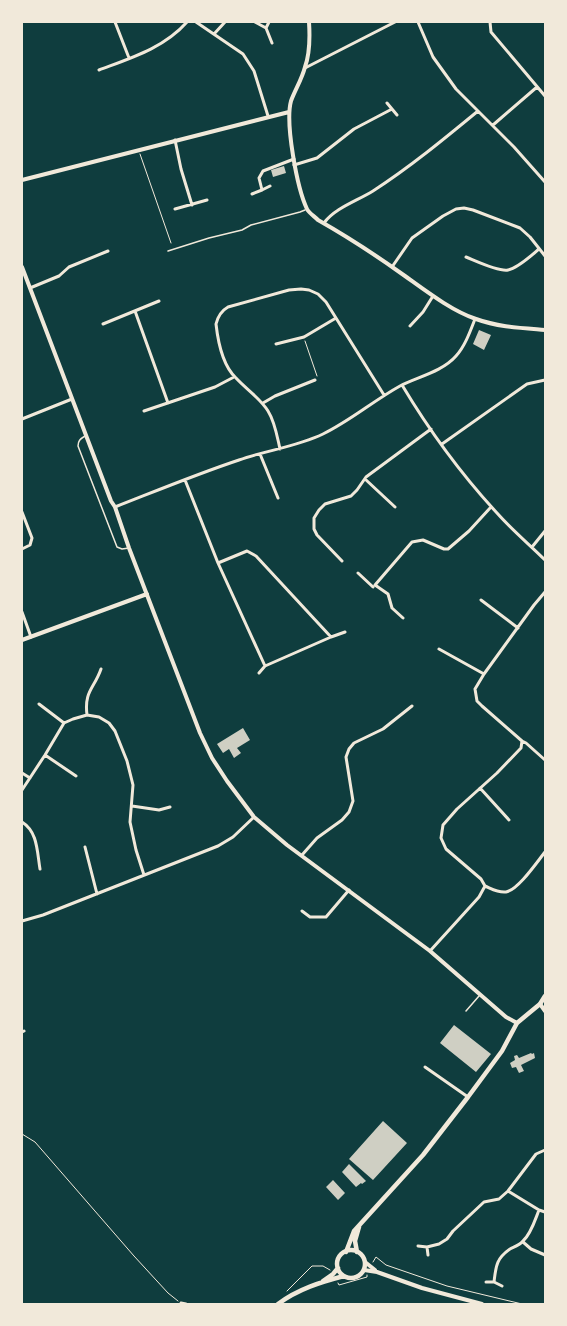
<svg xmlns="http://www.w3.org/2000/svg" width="567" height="1326" viewBox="0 0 567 1326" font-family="Cabin,sans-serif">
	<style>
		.building { fill: #cfcfc3 }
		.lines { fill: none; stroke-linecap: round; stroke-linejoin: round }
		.path { stroke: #f1e9da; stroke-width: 1 }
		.service { stroke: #f1e9da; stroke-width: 1.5 }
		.minor { stroke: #f1e9da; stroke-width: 3 }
		.tertiary { stroke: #f1e9da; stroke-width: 4 }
		.secondary { stroke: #f1e9da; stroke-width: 4.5 }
	</style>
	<rect width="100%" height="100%" fill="#0f3d3e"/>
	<path class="building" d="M284,166l2,7 -13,4 -2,-7z
		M479,330l12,5 -7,15 -11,-6z
		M243,728l7,12 -13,8 4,5 -7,5 -5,-9 -6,4 -6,-9z
		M454,1025l37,29 -15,18 -36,-29z
		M531,1053l1,1 2,-1 1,5 -14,7 3,6 -5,2 -3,-6 -4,1 -2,-5 5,-3 -1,-4 3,-1 2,3z
		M383,1121l24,22 -34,37 -24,-21z
		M349,1164l17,17 -4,3 -1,-1 -5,4 -14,-15z
		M333,1180l12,13 -7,7 -12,-13z"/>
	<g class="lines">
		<path class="path" d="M140,154l31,89
			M305,341l12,35
			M22,1134l13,8 99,114 34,37 10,8
			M373,1262l3,-5 10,8 61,21 75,18
			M338,1283l1,2 28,-8v-2
			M287,1291l25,-25h11l7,4
			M258,1304h2"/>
		<path class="service" d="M168,251l41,-13 33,-8 9,-5 49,-13 5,-2
			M85,436c-5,3 -7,5 -7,10l39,101 5,2 7,-1
			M466,1011l13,-15"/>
		<path class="minor" d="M115,22l14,36
			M196,22l47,32 11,17 14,45
			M255,22l11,6 6,15
			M418,22l15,35 23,32 58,58 31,35
			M490,22l1,10 54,64
			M266,28l3,-6
			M214,34l11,-12
			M305,68l90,-46
			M99,70c32,-12 65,-22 88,-48
			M392,109l5,6
			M493,125l44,-38
			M175,140l6,29 11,36
			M294,165l23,-7 37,-29 38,-20 -5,-6
			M262,190l8,-4
			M252,194l10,-4 -3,-12 4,-7 31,-12
			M175,209l32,-9
			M324,223c11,-15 33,-22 49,-32 37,-24 71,-52 105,-80
			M466,257c10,4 33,15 42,13 10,-2 24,-15 31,-21
			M392,267l20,-29 31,-22 13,-7 8,-1 9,2 47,18 10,9 15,19
			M30,288l29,-12 10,-9 39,-16
			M135,311l33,92
			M103,324l56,-23
			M410,326l13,-14 10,-16
			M276,344l28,-7 32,-19
			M402,385c27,45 59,89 95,128 15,17 32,31 48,47
			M263,403l12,-7 40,-16
			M144,411l71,-24 19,-10
			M22,419l50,-20
			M442,444l85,-60 18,-4
			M280,449c-3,-13 -5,-27 -12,-38 -8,-13 -22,-22 -32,-33 -14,-13 -18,-36 -20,-54 2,-8 5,-13 12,-17l61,-17 12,-1 8,1 9,4 8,8 10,16 48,77
			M260,454l18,44
			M365,479l30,28
			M185,480l33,83 47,103
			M115,507c41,-16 82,-33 124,-47 28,-10 57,-13 84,-26 27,-13 50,-33 77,-48 17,-9 42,-14 56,-30 9,-10 14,-24 19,-37
			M22,512l10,26 -2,7 -8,4
			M532,547l13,-16
			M342,561l-25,-26 -3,-6v-11l5,-8 6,-6 26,-8 6,-6 9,-13 65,-48
			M218,563l29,-12 9,5 75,81
			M358,573l15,14
			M481,600l37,28
			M22,612l9,25
			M403,618l-11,-10 -4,-14 -13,-9 37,-43 11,-2 21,9h4l21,-18 22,-24
			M439,649l45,25
			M259,673l6,-7 66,-29 14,-5
			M39,704l25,19
			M87,715c-3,-24 7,-26 14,-46
			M522,741l4,2 19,17
			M45,755l31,21
			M22,773l8,5
			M480,788l29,32
			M22,790l23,-35 19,-32 9,-4 14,-4 12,2 10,6 6,8 12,30 6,24 -3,37 6,28 8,25
			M132,806l27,4 11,-3
			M22,822c16,10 15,30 18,47
			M85,847l12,47
			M302,855l15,-17 25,-18 7,-8 4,-11 -7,-44 3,-8 5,-6 29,-14 29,-23
			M485,886c7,3 13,7 21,6 12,-2 31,-30 39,-40
			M302,911l8,6h16l23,-27
			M22,921l21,-6 175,-69 15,-9 21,-20
			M430,951l49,-54 6,-11 -4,-7 -35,-30 -5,-11 2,-13 14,-16 40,-36 24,-25 1,-7 -40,-35 -5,-5 -2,-12 9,-15 50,-69 11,-13
			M22,1032l2,-1
			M425,1067l43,30
			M508,1191l31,19 6,2
			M523,1242l8,7 14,6
			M418,1246l9,1 12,-3 8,-5 6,-8 31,-29 15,-3 9,-8 28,-37 9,-4
			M427,1247l1,8
			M486,1282h8
			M502,1286l-8,-4c2,-16 2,-23 16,-33 4,-2 10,-4 13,-8 8,-7 12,-21 16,-31
			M181,1303l5,1"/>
		<path class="tertiary" d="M309,22c1,15 1,31 -4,45 -3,12 -10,23 -14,34 -6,22 6,87 16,108 2,4 7,7 11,11 30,17 59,36 87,56 21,15 47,35 71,43 22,8 45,9 69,11
			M22,180l267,-68
			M22,267l89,234 4,6 14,41 71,185 12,25 15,23 27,36 33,28 143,106 76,66 11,6
			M22,640l125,-46
			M540,1004l5,7
			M365,1262l10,8
			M364,1270l13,2 45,16 60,16"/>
		<path class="secondary" d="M337 1264a14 14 0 1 1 28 0a14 14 0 1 1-28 0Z
			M346,1252l8,-21 69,-76 45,-58 34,-46 15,-28 23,-19 5,-8
			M357,1252l-2,-11 4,-14
			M323,1281l10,-7 5,-6
			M278,1304c20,-15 43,-22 66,-28"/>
	</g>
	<rect width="567" height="1326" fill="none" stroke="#f1e9da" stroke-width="46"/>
</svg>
